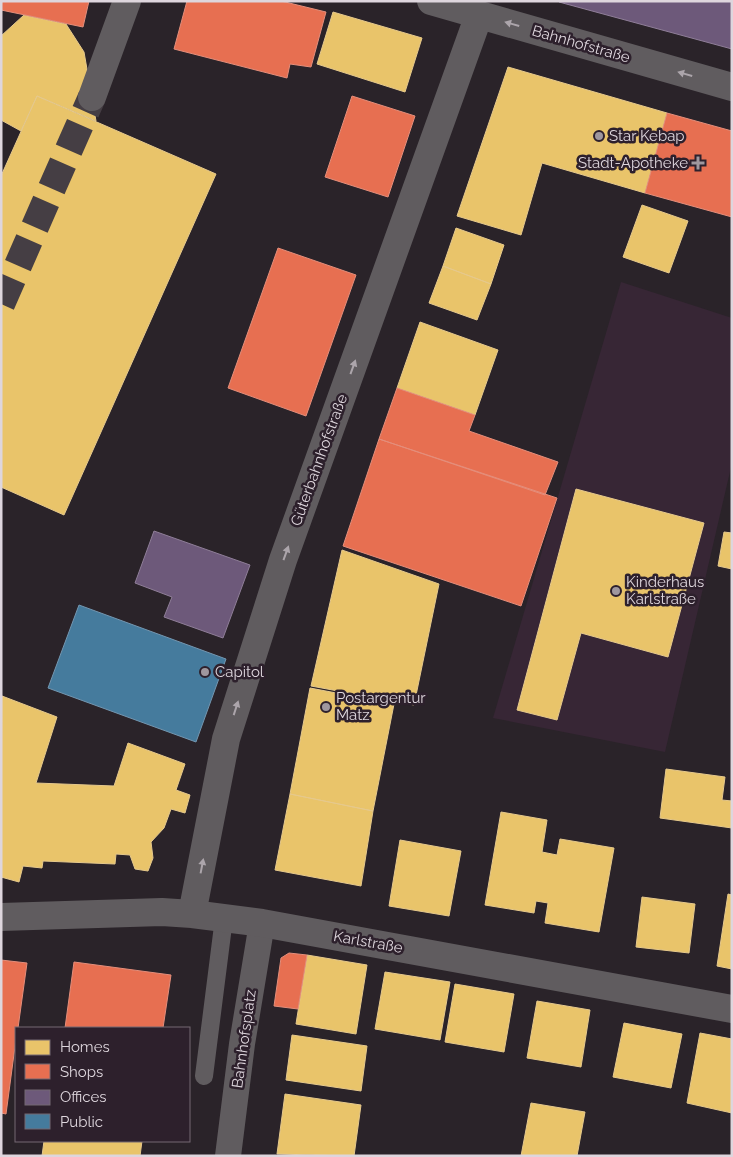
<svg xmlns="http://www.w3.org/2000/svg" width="733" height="1157" viewBox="0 0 733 1157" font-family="Raleway,sans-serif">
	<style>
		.built { fill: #372635 }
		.homes { fill: #e9c46a; stroke: #e6c98c }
		.shops { fill: #e76f51; stroke: #e48e7b }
		.offices { fill: #6d597a; stroke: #8f7e98 }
		.public { fill: #457b9d; stroke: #7396b0 }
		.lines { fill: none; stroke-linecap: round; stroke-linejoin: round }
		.minor-tunnel { stroke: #453e44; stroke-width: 28; stroke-dasharray: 28 14; stroke-linecap: butt }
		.service { stroke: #605c5f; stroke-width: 18 }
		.pedestrian { stroke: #605c5f; stroke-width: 26 }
		.minor { stroke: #605c5f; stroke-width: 28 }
		.oneway { fill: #aca5ab }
		.poi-dot { fill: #9f979e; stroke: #2d202c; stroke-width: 2 }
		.labels { text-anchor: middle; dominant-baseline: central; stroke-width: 5; stroke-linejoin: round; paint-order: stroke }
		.street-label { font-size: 15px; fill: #ded6dd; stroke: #2d202c }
		.poi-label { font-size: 15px; fill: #ded6dd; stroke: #2d202c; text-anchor: start }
	</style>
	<rect width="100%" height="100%" fill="#2a2329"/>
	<path class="built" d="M621,282l111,36v145l-67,289 -172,-34z"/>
	<path class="homes" d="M333,12l89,26 -17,54 -88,-28z
		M24,15l42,9 18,28 12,69 -59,-25 -16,35 -20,-11v-84z
		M508,67l159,46 -22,80 -103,-30 -21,72 -64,-19z
		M37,96l179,78 -152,341 -63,-28v-311z
		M642,205l46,16 -19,52 -46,-16z
		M456,228l48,17 -13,39 -48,-18z
		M443,266l48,18 -14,36 -48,-17z
		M420,322l78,28 -23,65 -78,-27z
		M576,489l128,34 -36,134 -87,-24 -24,87 -40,-10z
		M724,532l8,1v36l-14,-3z
		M342,550l97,34 -25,121 -103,-19z
		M310,688l84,16 -21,107 -83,-17z
		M2,696l55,21 -21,66 78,3 14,-43 57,21 -9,26 14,5 -5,18 -14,-4 -7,19 -13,14 2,16 -5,13 -13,-2 -5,-14 -14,-1 -1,10 -72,-3 -1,7 -19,-2 -4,16 -18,-5z
		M666,769l59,8 -3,23 10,1v27l-72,-10z
		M290,794l83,17 -12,75 -86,-16z
		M501,812l46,8 -5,32 15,3 3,-16 54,9 -15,84 -54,-9 3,-20 -12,-2 -2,12 -49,-8z
		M400,840l61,11 -12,65 -60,-10z
		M728,894l4,1v74l-15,-3z
		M642,897l53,7 -6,49 -53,-6z
		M307,955l60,10 -11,69 -60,-10z
		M385,972l65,10 -10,58 -65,-11z
		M455,984l59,10 -10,58 -59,-10z
		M537,1001l53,9 -9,57 -54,-9z
		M624,1023l58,11 -11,54 -58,-11z
		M700,1033l32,6v74l-45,-10z
		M292,1035l75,11 -6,45 -75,-11z
		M285,1094l76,11 -7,51 -77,-2z
		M531,1103l54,9 -8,44h-56z
		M44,1141h98l-2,15h-98z"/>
	<path class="shops" d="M2,1h87l-6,26 -82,-17z
		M187,1h94l45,11 -15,55 -21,-3 -3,14 -113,-29z
		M352,96l63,20 -27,81 -63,-20z
		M667,113l65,18v86l-87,-24z
		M278,248l78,27 -50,141 -78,-28z
		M397,388l78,27 -6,16 89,31 -13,33 -166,-56z
		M379,439l178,59 -36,108 -178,-60z
		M289,953l18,2 -9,54 -24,-3 7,-48z
		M1,960l26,3 -9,65h-2v11l-10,75 -5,-1z
		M74,962l97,13 -8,53h-98z"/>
	<path class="offices" d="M559,1h173v48l-173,-47z
		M154,531l96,34 -27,73 -59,-21 8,-20 -37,-14z"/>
	<path class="public" d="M79,605l147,54 -30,83 -148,-54z"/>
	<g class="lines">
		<path class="minor-tunnel" d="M1,304l91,-207"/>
		<path class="service" d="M204,1076l20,-158"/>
		<path class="pedestrian" d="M228,1156l14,-112 20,-121"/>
		<path class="minor" d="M431,1l301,86
			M92,97l35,-96
			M192,914l34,-175 57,-179 196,-545
			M1,917l161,-5 30,2 70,9 470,86"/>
	</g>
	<defs><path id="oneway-solid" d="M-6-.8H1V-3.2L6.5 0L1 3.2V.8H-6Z" transform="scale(1.25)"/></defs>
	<g class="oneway">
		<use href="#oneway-solid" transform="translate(512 24) rotate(-164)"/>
		<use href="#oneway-solid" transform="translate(685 74) rotate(-164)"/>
		<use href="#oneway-solid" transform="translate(353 367) rotate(-70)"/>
		<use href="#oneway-solid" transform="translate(286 553) rotate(-70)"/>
		<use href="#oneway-solid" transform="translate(236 708) rotate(-72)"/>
		<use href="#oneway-solid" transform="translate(202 866) rotate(-79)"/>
	</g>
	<g class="poi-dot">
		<circle cx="599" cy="136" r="5"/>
		<path d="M695.5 155.5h5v5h5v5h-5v5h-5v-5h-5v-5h5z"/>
		<circle cx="616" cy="591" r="5"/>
		<circle cx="205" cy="672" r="5"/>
		<circle cx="326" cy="707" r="5"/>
	</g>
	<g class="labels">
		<g class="street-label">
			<text transform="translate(581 44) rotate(16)">Bahnhofstraße</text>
			<text transform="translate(319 460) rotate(-70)">Güterbahnhofstraße</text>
			<text transform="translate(368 942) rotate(10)">Karlstraße</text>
			<text transform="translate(244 1039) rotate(-82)">Bahnhofsplatz</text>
		</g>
		<g class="poi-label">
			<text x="609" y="136">Star Kebap</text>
			<text x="688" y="163" text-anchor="end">Stadt-Apotheke</text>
			<text x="626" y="582">Kinderhaus<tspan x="626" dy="17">Karlstraße</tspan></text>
			<text x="215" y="672">Capitol</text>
			<text x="336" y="698">Postargentur<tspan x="336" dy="17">Matz</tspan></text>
		</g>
	</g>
	<rect width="733" height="1157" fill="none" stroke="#ded6dd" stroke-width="5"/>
	<rect x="15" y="1027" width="175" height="115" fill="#2d202c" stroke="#746973"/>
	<rect x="25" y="1040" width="25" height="15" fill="#e9c46a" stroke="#746973"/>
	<text x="60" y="1052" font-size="15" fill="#ded6dd">Homes</text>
	<rect x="25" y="1064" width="25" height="15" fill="#e76f51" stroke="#746973"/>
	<text x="60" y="1077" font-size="15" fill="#ded6dd">Shops</text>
	<rect x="25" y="1090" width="25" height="15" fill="#6d597a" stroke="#746973"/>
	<text x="60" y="1102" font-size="15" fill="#ded6dd">Offices</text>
	<rect x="25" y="1114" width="25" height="15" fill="#457b9d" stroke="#746973"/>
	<text x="60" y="1127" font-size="15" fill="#ded6dd">Public</text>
</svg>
